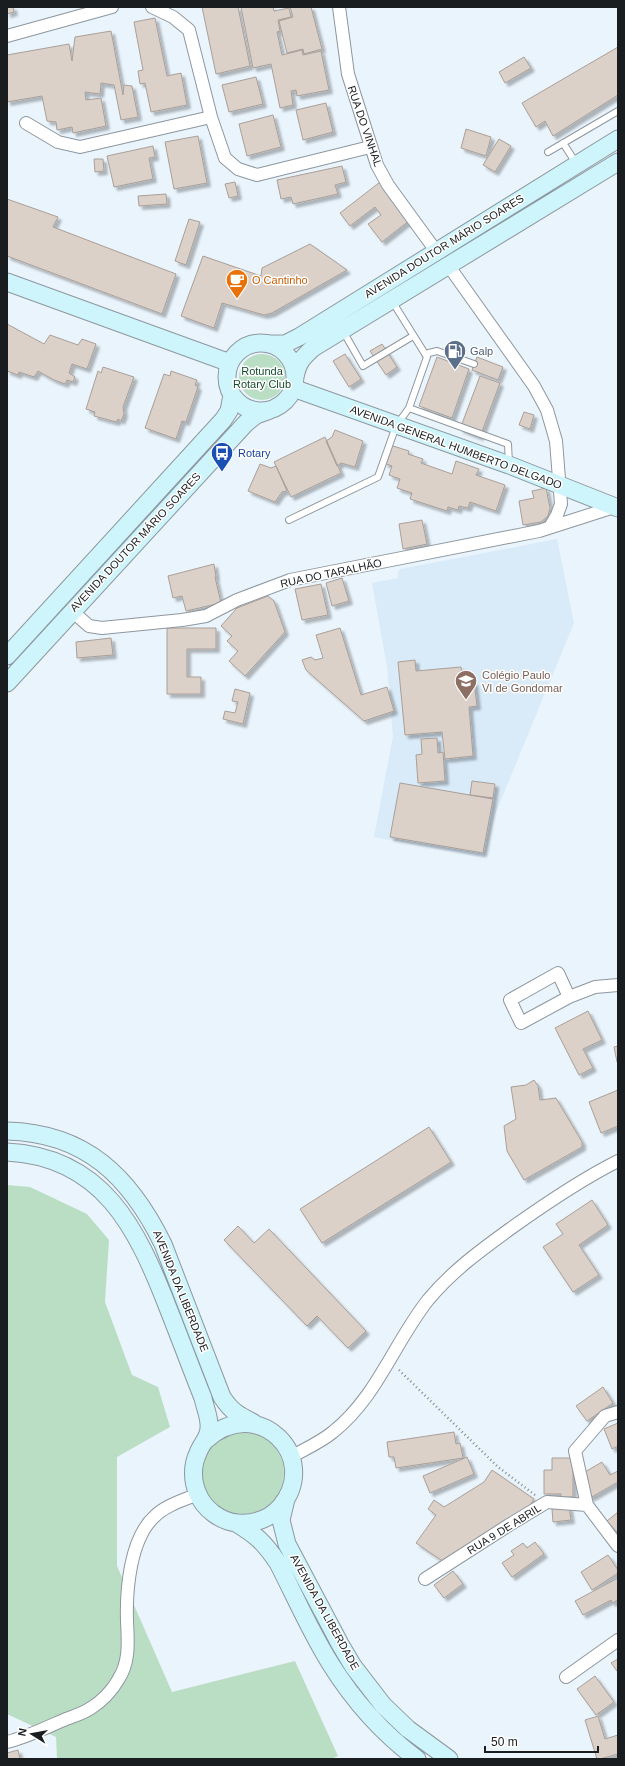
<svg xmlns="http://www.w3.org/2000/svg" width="625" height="1766" viewBox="0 0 625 1766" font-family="Arial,sans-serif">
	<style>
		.built { fill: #d9eaf8 }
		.green { fill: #badec4 }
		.building { fill: #dbd1c9; stroke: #a99f98; filter: url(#shadow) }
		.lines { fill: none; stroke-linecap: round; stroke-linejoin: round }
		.lane-casing { stroke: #8e979f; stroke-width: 8 }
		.street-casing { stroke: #8e979f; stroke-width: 14 }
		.secondary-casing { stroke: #8e979f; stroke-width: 19 }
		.path { stroke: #82888e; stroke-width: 2.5; stroke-dasharray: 1 3; stroke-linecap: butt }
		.lane { stroke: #fff; stroke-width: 6 }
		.street { stroke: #fff; stroke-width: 12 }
		.secondary { stroke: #cef5fc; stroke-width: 17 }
		.labels { text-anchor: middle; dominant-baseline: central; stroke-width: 3; stroke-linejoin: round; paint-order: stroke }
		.street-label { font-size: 11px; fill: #1a1d20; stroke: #fff }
		.food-label { font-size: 11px; fill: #c56008; stroke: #fff; text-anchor: start }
		.service-label { font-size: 11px; fill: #4e5e75; stroke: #fff; text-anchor: start }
		.park-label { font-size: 11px; fill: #164d2d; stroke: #fff }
		.transit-label { font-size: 11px; fill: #164399; stroke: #fff; text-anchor: start }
		.education-label { font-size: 11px; fill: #785e54; stroke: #fff; text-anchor: start }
	</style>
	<defs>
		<filter id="shadow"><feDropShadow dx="3.5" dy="3.5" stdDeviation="1" flood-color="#0004"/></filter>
	</defs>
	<rect width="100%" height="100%" fill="#eaf4fc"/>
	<path class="built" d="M557,539l17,84 -78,189 -11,46 -111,-21 19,-101 -6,-69 -15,-84 26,-5v-6l3,-3z"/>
	<path class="green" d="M239 377a23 23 0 1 1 46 0a23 23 0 1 1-46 0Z
		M226,427l4,3 -172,187 -4,-3z
		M7,1185l23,2 57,27 22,26 -4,62 27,73 26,12 12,40 -53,30v109l55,126 123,-31 43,95 -7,3h-274l-1,-22 -49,-23z
		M202 1473a41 41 0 1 1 82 0a41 41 0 1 1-82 0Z"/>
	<path class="building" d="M7,7h6l1,5 -7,2z
		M202,7h36l12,59 -34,8z
		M241,7h32l1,4 15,-3 2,9 -13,3 2,11 -3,1 5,23 20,-5 1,5 18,-4 8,39 -32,6 -1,-6 -5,1 2,14 -13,3 -9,-44 -18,4z
		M290,7h21l11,42 -18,5 -1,-5 -16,4 -8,-32 14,-4z
		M155,18l12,58 14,-3 6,32 -36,7 -6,-29 -5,1 -2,-13 5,-1 -9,-48z
		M111,31l12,64 1,-10 8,1 6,31 -17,3 -7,-35 -13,-2 -1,11 -15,-2 1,8 15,-2 5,28 -33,7 -1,-6 -15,3 -1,-8 -9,-1 -5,-25 -35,6v-47l62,-11 3,17 3,-24z
		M618,47v48l-65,41 -8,-15 -9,6 -14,-24z
		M524,57l7,11 -26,15 -6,-11z
		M256,77l7,27 -34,8 -7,-27z
		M326,103l7,29 -30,8 -7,-30z
		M273,115l8,32 -34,9 -8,-32z
		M466,129l25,8 -5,19 -25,-8z
		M198,136l9,47 -33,6 -9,-47z
		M499,139l12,7 -16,26 -12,-7z
		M153,146l2,11 -6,1 4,21 -39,8 -7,-31z
		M94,159h9l1,12 -9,1z
		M342,166l4,16 -11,3 3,9 -45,10 -2,-7 -10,2 -4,-19z
		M235,182l3,14 -9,2 -4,-14z
		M380,182l30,38 -28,22 -14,-18 13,-9 -6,-8 -25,19 -10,-13z
		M166,194l1,10 -28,2 -1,-10z
		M7,199l51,18 -5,10 123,47 -14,40 -155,-58z
		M189,219l11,3 -14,43 -11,-4z
		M310,244l37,26 -75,43 -8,2 -42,-12 -8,25 -33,-12 22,-60 58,20 1,-8z
		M7,324l37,20 6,-9 28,10 4,-6 14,5 -9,25 -15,-5 -3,9 6,4 -2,5 -6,-2 -2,4 -11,-4 -16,-9 -4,6 -15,-5 -1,3 -11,-4z
		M382,344l15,23 -11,8 -16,-24z
		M345,354l16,25 -12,8 -16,-26z
		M437,357l32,12 -17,49 -33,-12z
		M477,357l26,10 -5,13 -26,-10z
		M103,367l31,10 -11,30 1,7 -3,7 -3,-2 -2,3 -22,-6 1,-4 -9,-3 12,-38 3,2z
		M171,371l26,9 -2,5 3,2 -12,35 -4,-1 -6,18 -31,-11 19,-54 6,2z
		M480,376l20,7 -20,54 -20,-8z
		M524,412l10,3 -4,14 -11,-4z
		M335,430l28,11 -8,26 -14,-4 -4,3 -11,-25 6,-4z
		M325,437l16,36 -50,24 -17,-35z
		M390,445l19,6 -1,3 15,5 -2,4 31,11 4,-13 23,8 -3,6 29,10 -9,26 -26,-9 -2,6 -9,-2 -1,4 -10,-3 -1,4 -37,-12 2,-6 -15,-5 3,-9 -11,-4 3,-9 -8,-3z
		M260,464l11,4 5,-2 11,25 -5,1 -7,10 -27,-11z
		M546,488l4,20 -2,8 -7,6 -18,3 -4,-24 15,-3 -2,-7z
		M422,520l5,24 -24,5 -4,-25z
		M214,564l2,13h-1l6,26 -35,8 -4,-15 -9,2 -5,-22z
		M342,578l7,23 -17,5 -6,-23z
		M321,584l7,31 -26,5 -7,-31z
		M268,596l6,5 11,31 -40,44 -16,-15 9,-10 -11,-10 5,-5 -11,-10 16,-18z
		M167,628h49v21h-29v28h14v17h-34z
		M340,628l21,67 26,-8 7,24 -30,10 -58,-51 -4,-10 9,-3 4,3 8,-2 -7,-23z
		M111,638l2,17 -36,3 -1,-16z
		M415,660l1,11 45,-4 2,16 11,-1 3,24 -8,1 4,49 -28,3 -3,-27 -37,3 -7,-73z
		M235,689l15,4 -7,31 -20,-5 2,-8 10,2 3,-11 -6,-1z
		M437,738l1,15 5,-1 2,29 -27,2 -2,-28 6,-1 -1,-15z
		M472,781l23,3 -2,14 -23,-3z
		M400,783l93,16 -10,54 -93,-16z
		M588,1011l14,29 -19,9 10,19 -14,7 -24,-47z
		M618,1046v16h-1l-3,-15z
		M534,1080l4,6 2,14 16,-2 26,44v5l-58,33 -17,-29 -3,-25 12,-7 -5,-32 15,-2z
		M618,1090v36l-17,7 -12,-31z
		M429,1127l22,35 -129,81 -22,-34z
		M592,1200l16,25 -29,20 20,30 -26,17 -30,-45 20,-13 -7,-10z
		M238,1226l16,17 15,-14 97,102 -18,17 -31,-32 -10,10 -83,-86z
		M603,1387l10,16 -26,18 -11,-15z
		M618,1423v23l-6,3 -8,-20z
		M454,1432l2,12 4,-1 3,15 -67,10 -2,-11h-5l-2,-15z
		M467,1457l7,17 -44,19 -7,-17z
		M552,1458h21v39h-12v-3h-17v-24h8z
		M602,1462l8,13 8,-4v11l-28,16 -12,-22z
		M492,1470l42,29 -5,8 -82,57 -31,-21 20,-28 -8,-6 6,-9 10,7 40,-25z
		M569,1507l2,13 -18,2 -1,-13z
		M618,1512v21l-11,-12z
		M535,1542l9,12 -32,23 -10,-14 12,-8 -3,-4 12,-8 4,5z
		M608,1555l10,15v3l-26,17 -11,-18z
		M453,1571l10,13 -19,14 -10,-13z
		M618,1578v22l-6,3 -1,-3 -28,15 -8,-14z
		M618,1659v13l-7,-9z
		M595,1676l19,26 -18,13 -19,-26z
		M598,1716l7,23 13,-4v19l-18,5h-3l-12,-39z
		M18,1750l2,9h-13v-6z"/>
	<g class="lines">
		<g class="lane-casing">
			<path id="lane" d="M563,143l13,20
				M548,152l70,-41
				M392,301l35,56 -18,51
				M343,331l20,35 50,-30
				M425,354l12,-3 37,13
				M289,520l89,-43 18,-51 13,-18 99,36 1,20"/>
		</g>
		<g class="street-casing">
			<path id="street" d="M152,7l21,10 16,13 22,87 14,41 13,11 19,6 113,-28
				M339,7l9,67 29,91 11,20 48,66
				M7,36l105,-29
				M26,123l32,19 22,5 131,-30
				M448,265l86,121 13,24 9,31 5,63 -4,11 -7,12
				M72,611l17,15 13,2 80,-8 24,-4 31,-16 53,-20 249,-49 75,-24
				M569,997l-11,-24 -48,27 11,23 48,-26 26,-10 23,-2
				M291,1457c14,-8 30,-15 42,-25 44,-35 61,-89 95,-132 24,-29 53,-50 82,-71 35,-25 70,-49 108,-68
				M587,1505l-12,-54 30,-35 13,-4
				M425,1579l84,-54 38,-23 40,3 31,41
				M566,1677l52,-37
				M7,1742c21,-5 40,-15 59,-23 8,-3 18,-6 25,-11 10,-6 21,-17 27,-28 12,-18 10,-38 9,-59 -1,-31 3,-83 28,-105 11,-11 29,-16 43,-22"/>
		</g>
		<g class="secondary-casing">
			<path id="secondary" d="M7,282l223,81
				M227 377a34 34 0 1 1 68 0a34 34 0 1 1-68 0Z
				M268,344h17l14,-7 319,-198
				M295,377c3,-15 7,-19 18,-29l305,-186
				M293,388l216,77 109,43
				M7,656l216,-236 6,-9 3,-16
				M7,683l239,-260 10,-8 14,-5
				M7,1131c79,2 123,46 156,113l59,153c10,15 16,18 32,26
				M7,1152c96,5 130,76 161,156 12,30 23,60 35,90 2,10 7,20 6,30 0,10 -8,16 -11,25 -6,12 -6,28 0,41 6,15 23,28 40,29 16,1 32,-4 43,-17 40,-49 -23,-113 -75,-66
				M286,1499l-5,21 6,24 53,100 13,22 30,39 25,24 41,30
				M236,1523c21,13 28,19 42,40 17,33 32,68 52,100 23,37 52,70 87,96"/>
		</g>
		<path class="path" d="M399,1370l99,97 37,28"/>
		<use href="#lane" class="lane"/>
		<use href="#street" class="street"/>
		<use href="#secondary" class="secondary"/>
	</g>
	<defs>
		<g id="cafe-pin" transform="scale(1.15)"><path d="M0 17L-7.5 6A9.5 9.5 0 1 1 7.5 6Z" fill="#e8710a" stroke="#fff"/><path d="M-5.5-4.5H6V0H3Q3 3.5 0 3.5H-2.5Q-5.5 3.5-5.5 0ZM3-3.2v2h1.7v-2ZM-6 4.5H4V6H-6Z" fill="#fff"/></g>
		<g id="fuel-pin" transform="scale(1.15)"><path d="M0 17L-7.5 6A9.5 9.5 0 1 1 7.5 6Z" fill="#5c6f8a" stroke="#fff"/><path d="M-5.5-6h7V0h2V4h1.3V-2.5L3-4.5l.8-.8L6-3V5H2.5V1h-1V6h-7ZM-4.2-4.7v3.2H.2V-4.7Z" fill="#fff"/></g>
		<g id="bus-pin" transform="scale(1.15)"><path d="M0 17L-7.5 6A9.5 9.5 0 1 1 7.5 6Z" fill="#1a4fb4" stroke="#fff"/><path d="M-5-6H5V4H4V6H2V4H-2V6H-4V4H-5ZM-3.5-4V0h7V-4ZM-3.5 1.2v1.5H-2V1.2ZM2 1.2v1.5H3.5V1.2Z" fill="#fff"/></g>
		<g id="school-pin" transform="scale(1.15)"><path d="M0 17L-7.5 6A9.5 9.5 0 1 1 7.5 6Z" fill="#8d6e63" stroke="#fff"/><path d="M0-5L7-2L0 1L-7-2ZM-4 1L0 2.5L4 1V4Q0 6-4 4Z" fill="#fff"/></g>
	</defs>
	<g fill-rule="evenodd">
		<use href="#cafe-pin" x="237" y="280"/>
		<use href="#fuel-pin" x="455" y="351"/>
		<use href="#bus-pin" x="222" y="453"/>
		<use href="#school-pin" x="466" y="681"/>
	</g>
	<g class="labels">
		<g class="street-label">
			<text transform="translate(365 126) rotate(71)">RUA DO VINHAL</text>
			<text transform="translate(444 246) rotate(-32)">AVENIDA DOUTOR MÁRIO SOARES</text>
			<text transform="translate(456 447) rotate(20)">AVENIDA GENERAL HUMBERTO DELGADO</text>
			<text transform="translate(135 542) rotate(-47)">AVENIDA DOUTOR MÁRIO SOARES</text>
			<text transform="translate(331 573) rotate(-12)">RUA DO TARALHÃO</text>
			<text transform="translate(181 1291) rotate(68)">AVENIDA DA LIBERDADE</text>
			<text transform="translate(504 1529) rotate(-32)">RUA 9 DE ABRIL</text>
			<text transform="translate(325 1612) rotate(61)">AVENIDA DA LIBERDADE</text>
		</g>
		<g class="food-label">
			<text x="252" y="280">O Cantinho</text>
		</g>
		<g class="service-label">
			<text x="470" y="351">Galp</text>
		</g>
		<g class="park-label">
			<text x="262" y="371">Rotunda<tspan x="262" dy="13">Rotary Club</tspan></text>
		</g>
		<g class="transit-label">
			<text x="238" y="453">Rotary</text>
		</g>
		<g class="education-label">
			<text x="482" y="675">Colégio Paulo<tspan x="482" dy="13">VI de Gondomar</tspan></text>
		</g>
	</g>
	<rect width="625" height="1766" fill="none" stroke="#1a1d20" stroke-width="16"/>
	<g transform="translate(32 1734) rotate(281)" stroke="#ffffff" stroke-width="3" paint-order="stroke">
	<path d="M0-3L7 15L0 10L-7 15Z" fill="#1a1d20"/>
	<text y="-6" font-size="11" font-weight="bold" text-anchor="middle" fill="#1a1d20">N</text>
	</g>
	<path d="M485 1746v6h113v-6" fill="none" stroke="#1a1d20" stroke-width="2"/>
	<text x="491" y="1746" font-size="12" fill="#1a1d20" stroke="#ffffff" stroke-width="3" paint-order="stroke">50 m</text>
</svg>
